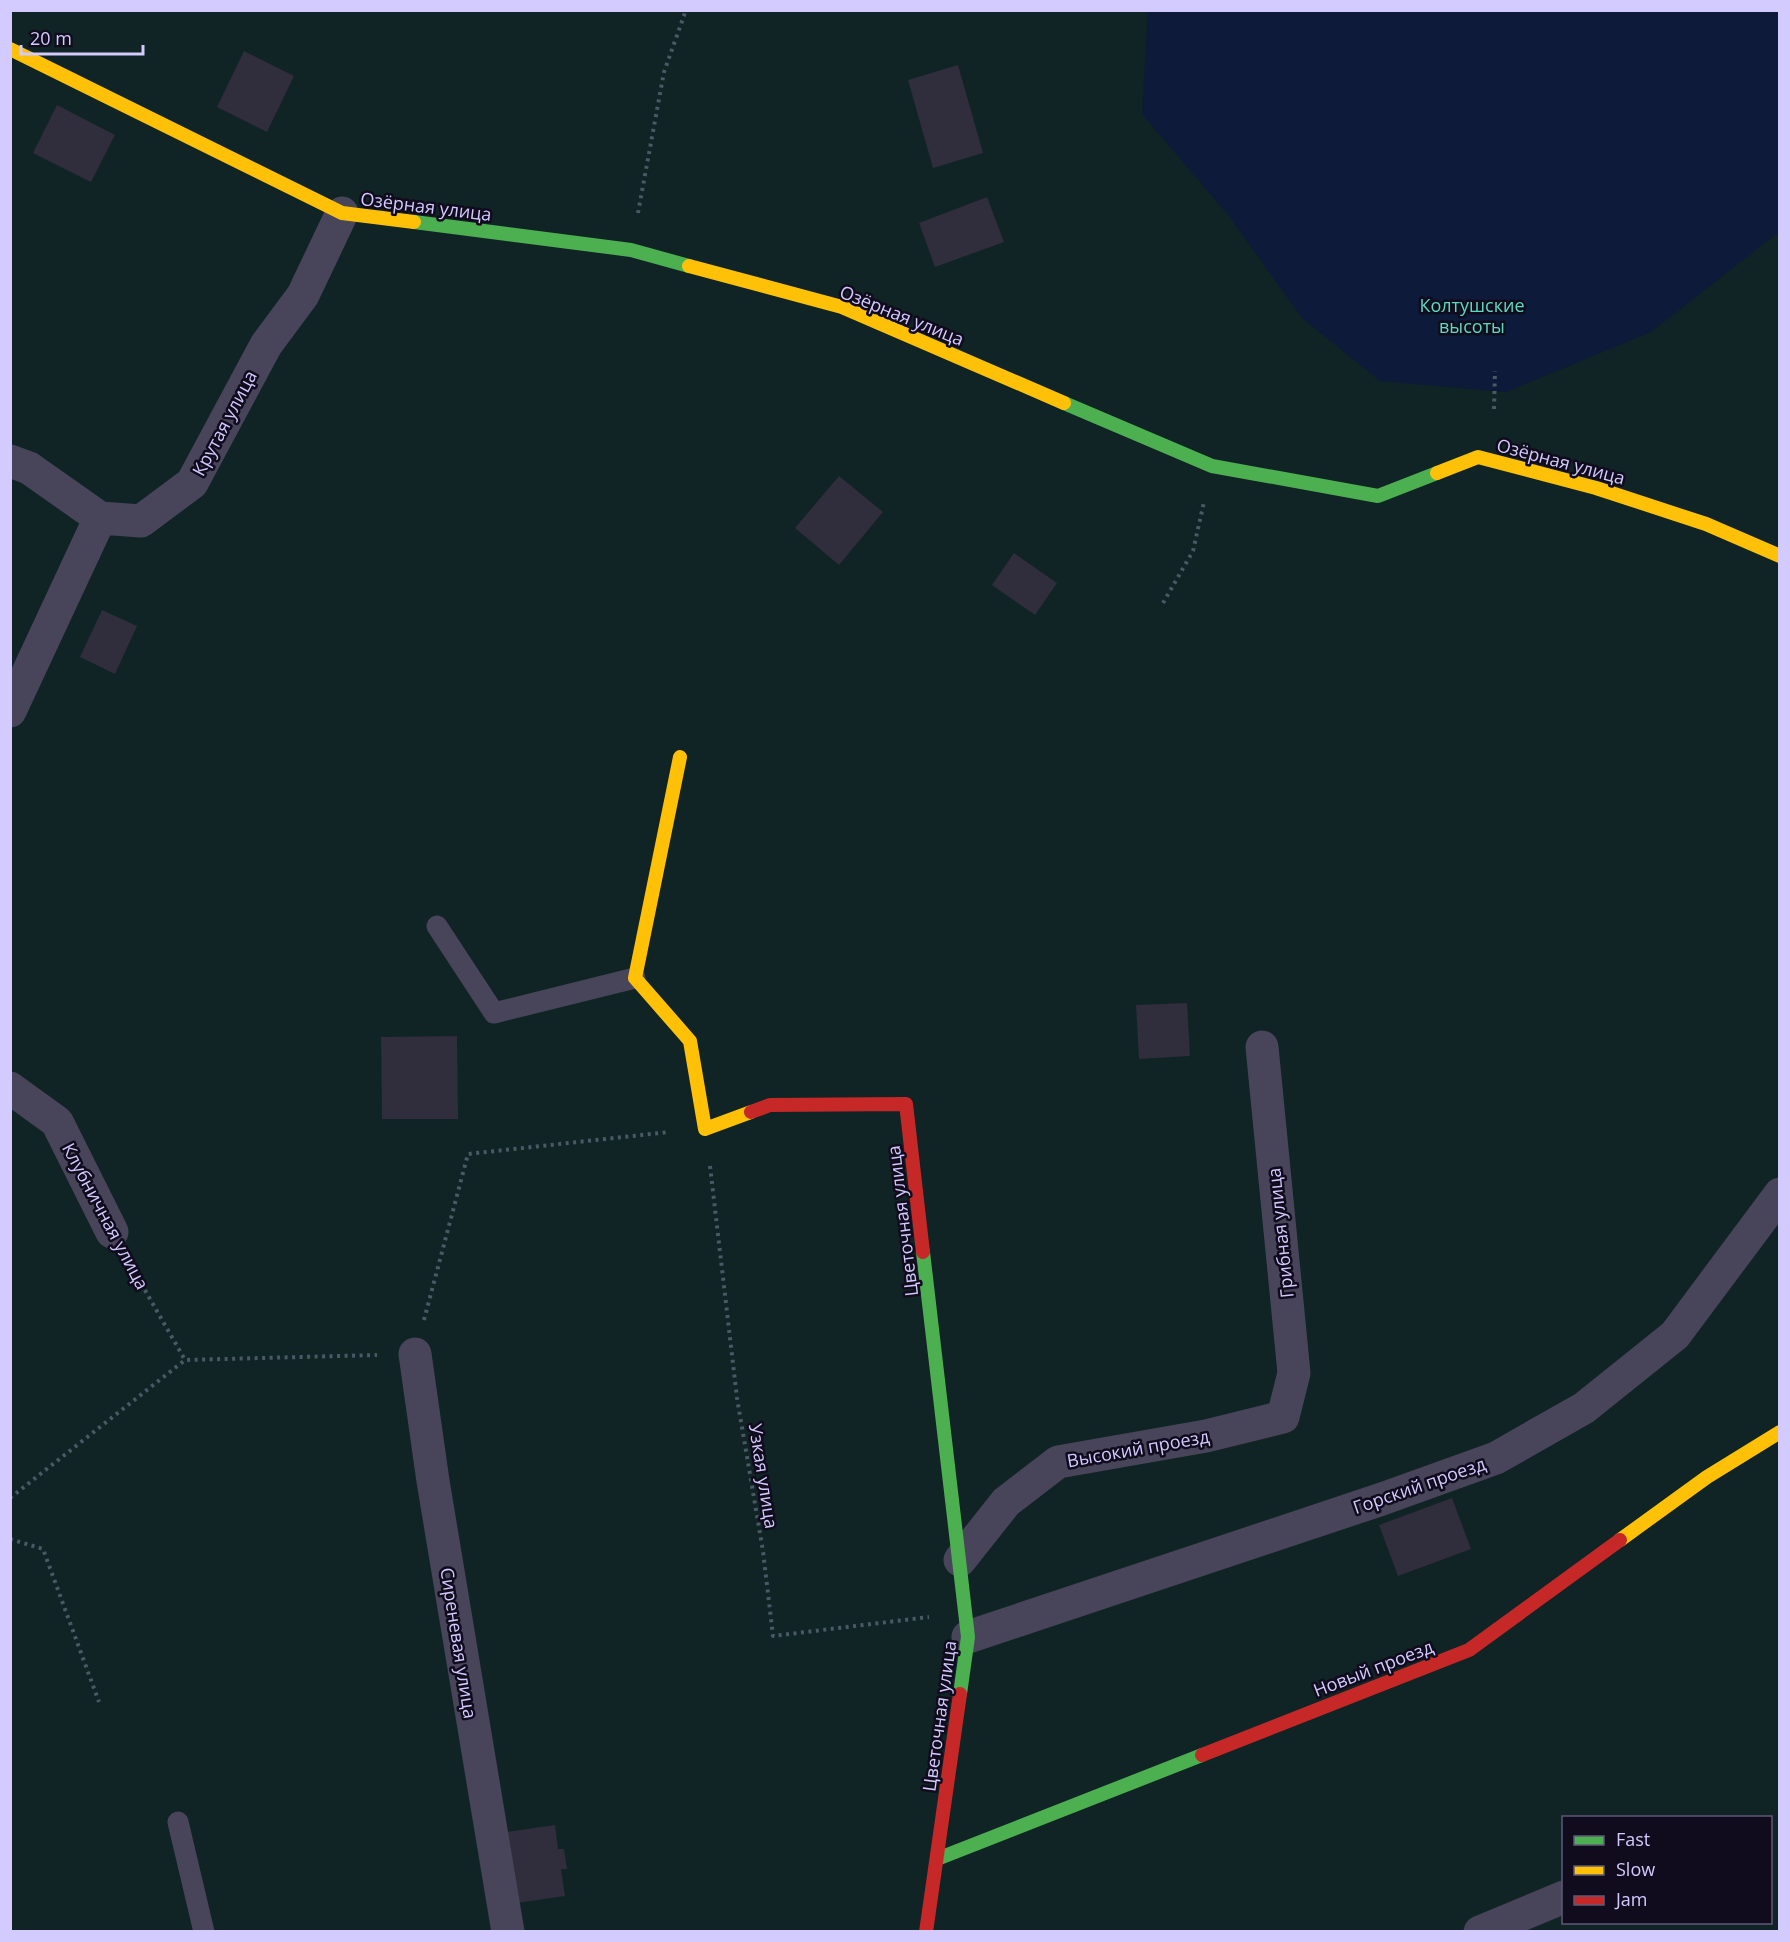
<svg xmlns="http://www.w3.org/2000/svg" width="1790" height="1942" viewBox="0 0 1790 1942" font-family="'Open Sans',sans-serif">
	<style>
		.green { fill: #102325; fill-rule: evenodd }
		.water { fill: #0d1a39 }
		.building { fill: #302d3c }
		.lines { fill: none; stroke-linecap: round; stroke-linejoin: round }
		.path { stroke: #4b5865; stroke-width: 4; stroke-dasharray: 3 4.5; stroke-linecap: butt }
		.lane { stroke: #48455a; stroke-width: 21 }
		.street { stroke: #48455a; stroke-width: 33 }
		.fast { stroke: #4caf50; stroke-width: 14 }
		.slow { stroke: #ffc107; stroke-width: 14 }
		.jam { stroke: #c62828; stroke-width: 14 }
		.labels { text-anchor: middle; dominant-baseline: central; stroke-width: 5; stroke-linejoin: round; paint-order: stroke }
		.street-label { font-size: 18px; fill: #d3cafd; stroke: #100c1d }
		.park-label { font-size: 18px; fill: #59dac1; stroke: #100c1d }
	</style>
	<rect width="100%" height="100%" fill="#121019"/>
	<path class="green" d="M11,11h1768v1920l-1768,1zM1564,1818h206v104h-206z"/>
	<path class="water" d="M1148,11h631v221l-128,100 -145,60 -126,-11 -78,-63 -73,-102 -87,-102z"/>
	<path class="building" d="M244,51l50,25 -27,56 -50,-25z
		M958,65l25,88 -50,15 -25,-88z
		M57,105l58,30 -24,47 -58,-29z
		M987,197l17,45 -69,25 -16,-44z
		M839,476l44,36 -44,53 -44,-37z
		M1014,553l43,30 -22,32 -43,-30z
		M102,610l35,16 -22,48 -35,-17z
		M1187,1003l3,53 -51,3 -3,-54z
		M457,1036l1,83h-76l-1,-82z
		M1452,1498l19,51 -73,27 -19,-51z
		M555,1825l3,24h6l3,20h-6l4,27 -48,7 -10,-71z"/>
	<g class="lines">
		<path class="path" d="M638,213l26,-141 22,-62
			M1494,409l1,-38
			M1163,603l30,-52 11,-49
			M710,1166l27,232 26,153 10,85 156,-19
			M130,1264l55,96
			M424,1320l44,-166 201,-22
			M10,1498l175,-138 192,-5
			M10,1539l33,10 56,153"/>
		<path class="lane" d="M437,926l57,87 141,-35
			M178,1822l26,110"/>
		<path class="street" d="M10,461l19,7 71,50
			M100,518l41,3 51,-38 74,-138 37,-50 39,-82
			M10,711l90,-193
			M10,1088l47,34 55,110
			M415,1354l18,127 75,451
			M960,1560l46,-58 52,-40 148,-26 77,-19 11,-44 -32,-326
			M968,1637l414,-138 114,-41 88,-50 91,-73 105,-141
			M1480,1932l84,-35"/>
		<path class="fast" d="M414,222l217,28 58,16
			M1064,403l148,63 166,30 59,-23
			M923,1252l45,385 -8,57
			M937,1859l265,-104"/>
		<path class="slow" d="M10,49l332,164 72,9
			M689,266l153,41 222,96
			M1437,473l41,-16 118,31 110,36 74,32
			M680,757l-45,221 55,63 15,88 46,-17
			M1620,1540l87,-63 73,-45"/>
		<path class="jam" d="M751,1112l19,-7 136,-1 17,148
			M1202,1755l267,-105 151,-110
			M926,1932l34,-238"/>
	</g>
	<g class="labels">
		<g class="street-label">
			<text transform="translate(426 206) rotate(7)">Озёрная улица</text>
			<text transform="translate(902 315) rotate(22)">Озёрная улица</text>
			<text transform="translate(224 423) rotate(-62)">Крутая улица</text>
			<text transform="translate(1561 461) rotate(15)">Озёрная улица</text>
			<text transform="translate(106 1216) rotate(62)">Клубничная улица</text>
			<text transform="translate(902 1221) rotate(-97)">Цветочная улица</text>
			<text transform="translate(1280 1233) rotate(-96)">Грибная улица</text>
			<text transform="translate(1138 1448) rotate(-10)">Высокий проезд</text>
			<text transform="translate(764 1476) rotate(81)">Узкая улица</text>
			<text transform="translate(1419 1485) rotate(-19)">Горский проезд</text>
			<text transform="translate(459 1643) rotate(81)">Сиреневая улица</text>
			<text transform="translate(1373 1668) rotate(-21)">Новый проезд</text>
			<text transform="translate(939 1716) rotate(-82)">Цветочная улица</text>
		</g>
		<g class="park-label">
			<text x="1472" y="305">Колтушские<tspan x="1472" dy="21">высоты</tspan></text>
		</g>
	</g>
	<rect width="1790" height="1942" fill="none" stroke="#d3cafd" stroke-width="24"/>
	<rect x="1562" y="1816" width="210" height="108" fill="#100c1d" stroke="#5e5877" stroke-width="1.5"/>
	<rect x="1574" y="1836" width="30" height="9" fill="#4caf50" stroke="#5e5877" stroke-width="1.5"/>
	<text x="1616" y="1846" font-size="18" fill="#d3cafd">Fast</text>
	<rect x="1574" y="1866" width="30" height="9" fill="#ffc107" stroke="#5e5877" stroke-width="1.5"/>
	<text x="1616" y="1876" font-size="18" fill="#d3cafd">Slow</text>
	<rect x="1574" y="1896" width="30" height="9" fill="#c62828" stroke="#5e5877" stroke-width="1.5"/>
	<text x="1616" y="1906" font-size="18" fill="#d3cafd">Jam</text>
	<path d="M21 45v9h122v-9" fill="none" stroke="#d3cafd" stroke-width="3"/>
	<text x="30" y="45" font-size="18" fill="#d3cafd" stroke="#100c1d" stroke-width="4.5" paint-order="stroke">20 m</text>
</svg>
